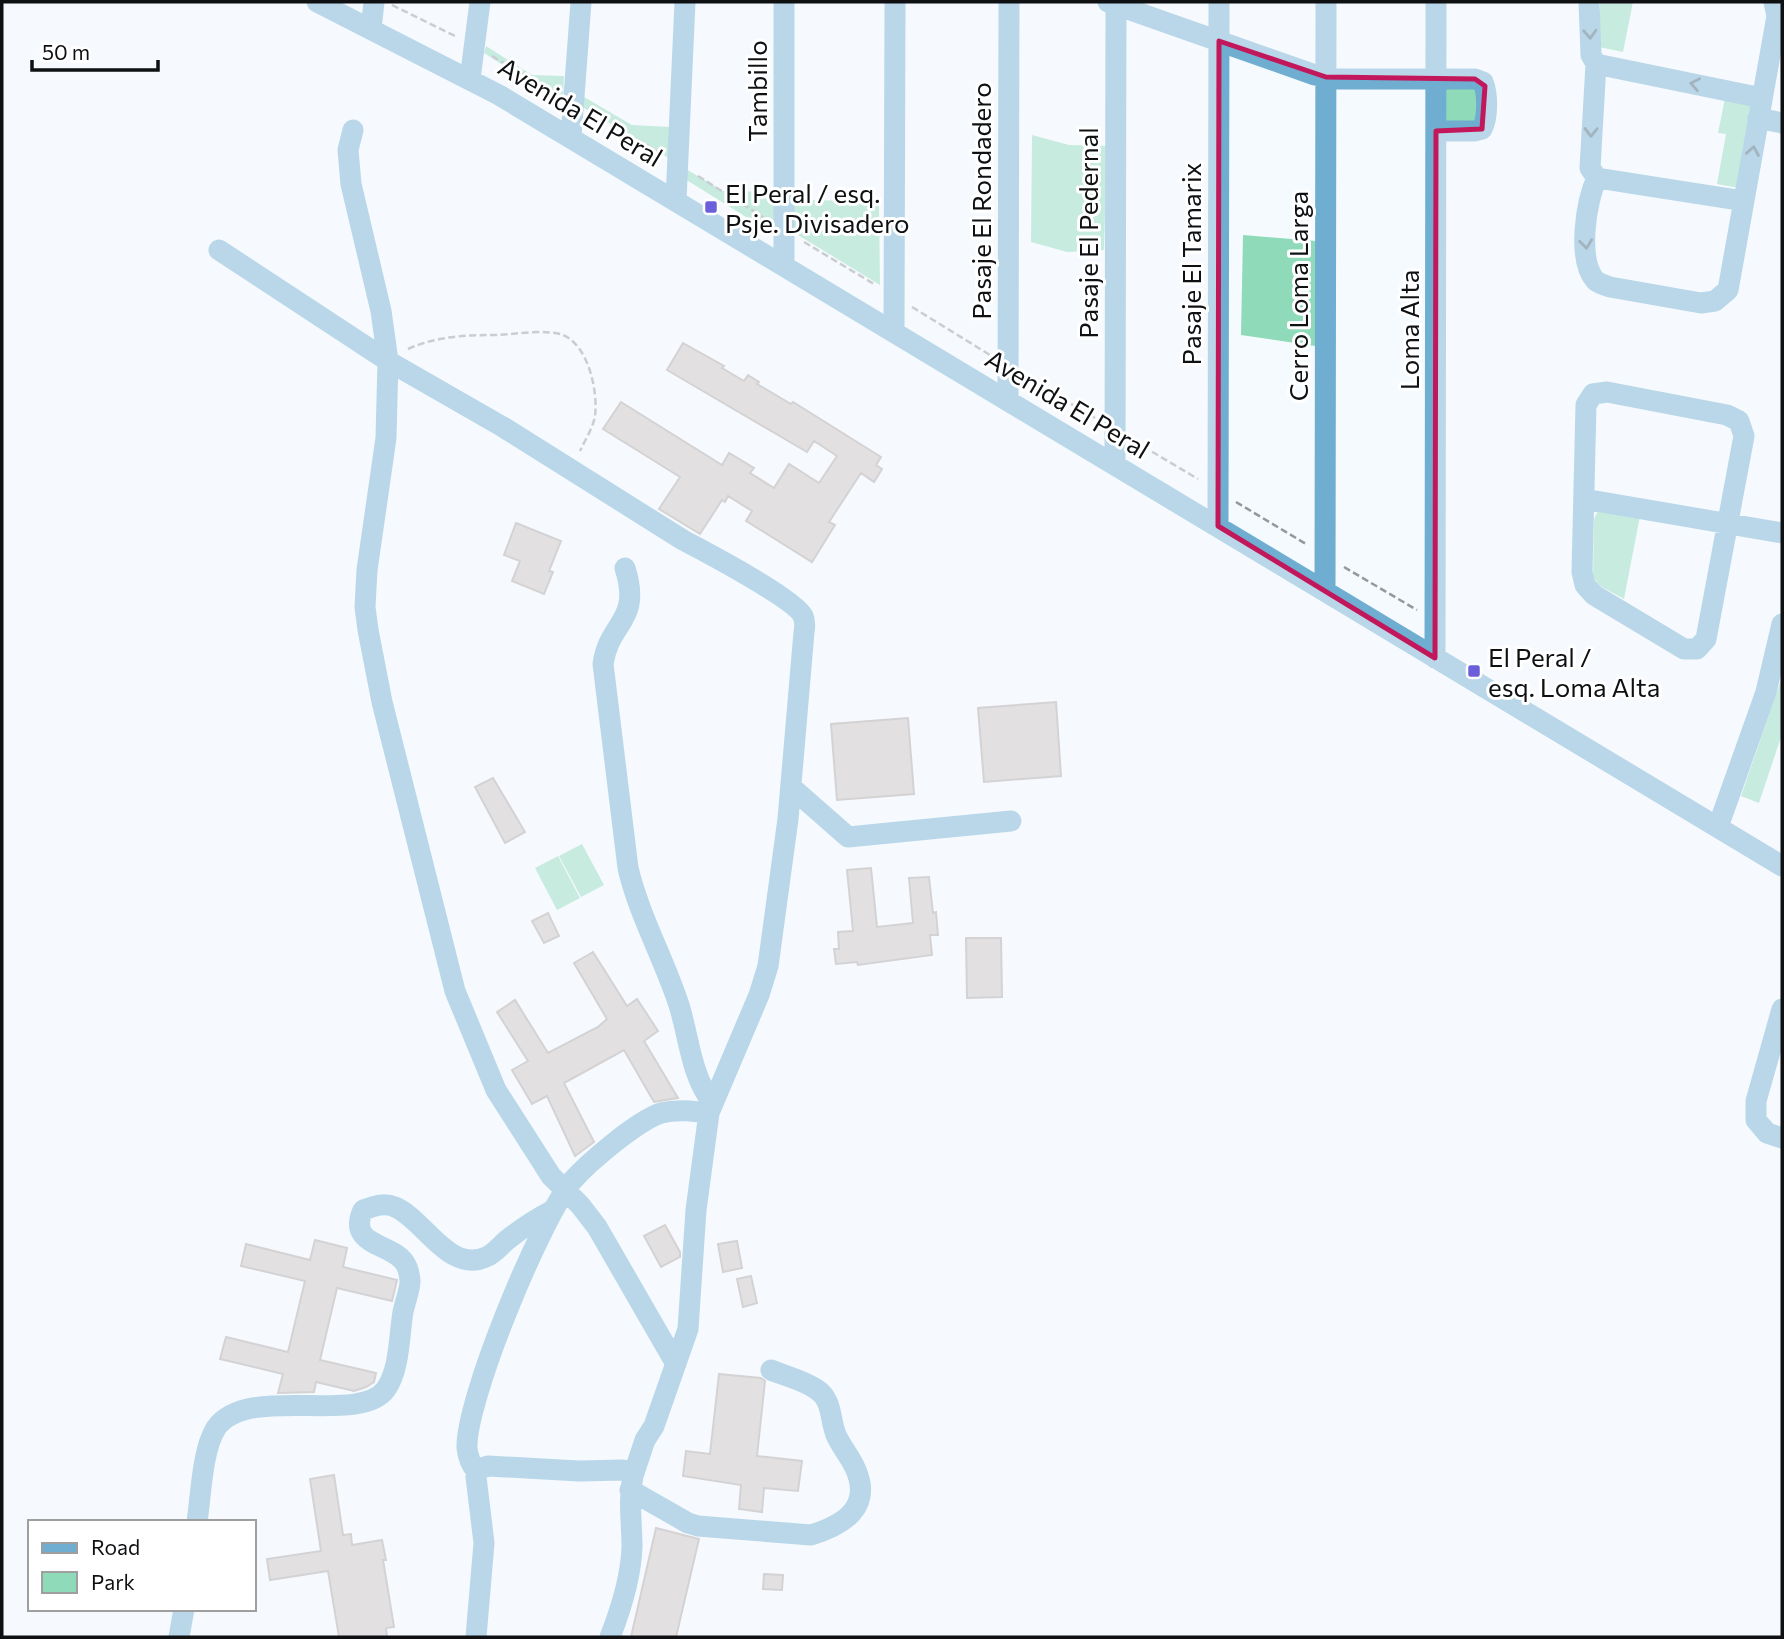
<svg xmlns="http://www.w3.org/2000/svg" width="1784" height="1639" viewBox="0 0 1784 1639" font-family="Commissioner,sans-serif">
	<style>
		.green { fill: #8fdab8 }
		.building { fill: #cac2bf; stroke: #aba2a0; stroke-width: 2 }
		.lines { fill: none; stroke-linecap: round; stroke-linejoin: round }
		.path { stroke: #94989b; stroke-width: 2.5; stroke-dasharray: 7 3.5; stroke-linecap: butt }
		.minor { stroke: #6faed1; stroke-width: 21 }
		.oneway { stroke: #3e5f72 }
		.marked { fill: none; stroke: #c2185b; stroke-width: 5; stroke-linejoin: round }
		.poi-dot { fill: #6b60da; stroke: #fff; stroke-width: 2.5 }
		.labels { text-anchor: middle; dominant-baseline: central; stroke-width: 6; stroke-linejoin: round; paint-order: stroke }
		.street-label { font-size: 26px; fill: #0e1012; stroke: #fff }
		.poi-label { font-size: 26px; fill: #0e1012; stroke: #fff; text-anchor: start }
	</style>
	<rect width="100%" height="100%" fill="#f5fafe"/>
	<path class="green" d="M1600,2h33l-10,50 -24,-5z
		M486,46l46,29 32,1 -1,24 -34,-18 -45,-29z
		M1445,85l35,1 -1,42h-34z
		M584,97l48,28 39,2 -2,31 -87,-51z
		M1725,98l29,5 -15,85 -22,-4 9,-50 -8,-1z
		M1032,135l37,10 38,1 -3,104 -37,2 -36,-10z
		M686,169l37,22 52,1v43l-90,-56z
		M793,200l86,1 1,84 -87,-53z
		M1243,235l73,6 -1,105 -74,-11z
		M1598,511l42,5 -16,83 -24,-13 -7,-9 1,-58z
		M1782,677v57l-23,69 -18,-7z
		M582,844l22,41 -23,12 -22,-41z
		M558,856l22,42 -23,12 -22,-42z"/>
	<path class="building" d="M683,343l41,23 -2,2 22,13 4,-6 11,7 -2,2 34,20 2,-2 88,55 -5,8 6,4 -8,13 -13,-9 -32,49 6,3 -23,37 -66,-41 6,-10 -24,-15 -3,6 -3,-2 -22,34 -41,-25 21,-32 -77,-48 18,-27 101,63 7,-12 25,15 -4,5 24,15 15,-24 30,19 18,-27 -23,-15 -7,11 -140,-82z
		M516,523l45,18 -12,30 4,1 -9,22 -32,-13 8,-20 -16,-6z
		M1056,702l5,74 -77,6 -6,-74z
		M908,718l6,76 -77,6 -6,-76z
		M493,778l32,54 -20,11 -30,-56z
		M871,868l6,59 36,-4 -4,-45 20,-1 4,36 3,-1 2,23h-8l2,20 -74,10 -1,-3 -21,2 -2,-15h5l-1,-17 15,-1 -6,-61z
		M548,913l11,23 -15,7 -12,-22z
		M966,938h35l1,59 -35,1z
		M593,952l34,54 10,-7 21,32 -14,10 34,57 -24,4 -30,-52 -60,33 30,59 -19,14 -28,-60 -15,8 -20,-34 16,-9 -31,-49 18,-12 33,53 50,-26 9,-8 -33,-56z
		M665,1225l15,27v5l-19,10 -17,-31z
		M315,1240l32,8 -4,19 54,13 -5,21 -55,-13 -17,72 56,13 -2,9 -8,5 -12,4 -38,-9 -2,10 -36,1 5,-19 -63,-15 6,-22 62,15 17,-71 -64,-15 5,-22 64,16z
		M737,1241l5,27 -19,4 -5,-28z
		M751,1276l6,27 -14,4 -6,-28z
		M719,1374l42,4 4,3 -8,75 45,5 -4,30 -34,-3 -2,24 -23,-3 2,-24 -58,-9 3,-25 24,3z
		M334,1475l9,60 8,-1 1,11 30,-5 4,20h-3l11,67 -8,1 1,9h-48l-11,-66 -58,9 -3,-21 54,-8 -11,-72z
		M656,1528l43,11 -23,98h-45z
		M764,1574l19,1 -1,15 -19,-1z"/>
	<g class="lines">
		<path class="path" d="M392,5l63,31
			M492,56l64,37
			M592,114l67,38
			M698,176l68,43
			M804,242l70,42
			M912,307l78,48
			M408,349c29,-13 58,-14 90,-14 17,-1 49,-6 65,0 26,11 35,57 32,81 -2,12 -10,24 -15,35
			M1026,377l69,41
			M1134,441l64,38
			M1236,502l70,42
			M1344,567l73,43"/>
		<path class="minor" d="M317,2l182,93 1283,771
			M1108,2l207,73 21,4h139l8,3c5,12 5,36 -1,47l-8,2h-38
			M1589,2l2,53 5,9 -6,104 7,10 147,23
			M371,29l3,-27
			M1596,64l166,34
			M470,79l10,-77
			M1758,118l24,5
			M353,130l-5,20 3,34 30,127 7,50 -2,77 -19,132 -2,37 3,23 14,72 73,289 41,99 55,86 29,29 17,22 79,137
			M571,137l10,-135
			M1597,178c-11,23 -20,81 -2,102 4,4 10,5 15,7l91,16 14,-2 13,-11 49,-274 -3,-14
			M676,200l9,-198
			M219,250l169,111 115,66 180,113c21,11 112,59 120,76 2,5 2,11 1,16l-16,187 -20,147 -9,29 -50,118 -13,97 -8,119 -34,97 -9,14 -12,36
			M784,265v-263
			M894,331l1,-329
			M1607,392l120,23 12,6 5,15 -38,203 -9,10h-13l-90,-54 -9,-10 -3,-13 4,-167 7,-11z
			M1008,400l1,-398
			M1115,464l1,-462
			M1584,499l198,34
			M1218,526l1,-524
			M625,568c17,54 -16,53 -22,96l25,204c11,47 36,91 51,137 10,32 12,71 33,97
			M1325,591l1,-589
			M1435,658l1,-656
			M791,787l57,50 163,-16
			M1718,827l48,-135 16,-68
			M1782,1009l-26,92v19l11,13 15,5
			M477,1472c-6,-7 -9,-14 -10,-24 -2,-47 74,-230 105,-267 17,-19 65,-60 89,-68 16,-4 32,-2 48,0
			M630,1490l58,33 10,3 113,9c32,-10 61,-27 45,-65 -5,-12 -13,-21 -19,-33 -8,-16 -3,-37 -21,-48 -13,-9 -31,-13 -45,-19
			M197,1522c4,-26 5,-72 19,-94 32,-45 143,-2 170,-39 14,-20 13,-54 17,-77 2,-10 7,-22 7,-31 0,-4 -2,-13 -4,-16 -11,-23 -60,-17 -43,-55 11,-4 21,-8 32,-3 29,12 54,67 91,50 8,-3 14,-11 21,-17 15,-12 29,-21 46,-30
			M179,1637l5,-28
			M476,1637l8,-94 -8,-66 3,-8 9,-3 91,5 44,-1 6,1 4,5c-5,24 -1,47 -1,71 -1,30 -11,62 -22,90"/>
	</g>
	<defs><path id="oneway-chevron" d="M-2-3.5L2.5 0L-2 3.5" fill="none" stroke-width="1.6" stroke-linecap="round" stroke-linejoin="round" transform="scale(1.75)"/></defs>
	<g class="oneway">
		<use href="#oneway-chevron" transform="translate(1590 34) rotate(87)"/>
		<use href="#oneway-chevron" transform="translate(1695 84) rotate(-169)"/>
		<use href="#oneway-chevron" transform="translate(1591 132) rotate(91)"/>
		<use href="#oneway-chevron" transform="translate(1753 151) rotate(-80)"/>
		<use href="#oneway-chevron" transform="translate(1586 244) rotate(83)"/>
	</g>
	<path d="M0 0H1784V1639H0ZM1219,41l107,36 149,2 10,7 -3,43 -46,2 -1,527 -217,-132z" fill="#f5fafe" fill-opacity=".55" fill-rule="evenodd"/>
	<path class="marked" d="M1219,41l107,36 149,2 10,7 -3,43 -46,2 -1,527 -217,-132z"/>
	<g class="poi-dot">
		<rect x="704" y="200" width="14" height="14" rx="3.5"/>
		<rect x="1467" y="664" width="14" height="14" rx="3.5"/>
	</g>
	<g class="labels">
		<g class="street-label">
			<text transform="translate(756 91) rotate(-90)">Tambillo</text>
			<text transform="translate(581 111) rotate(31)">Avenida El Peral</text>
			<text transform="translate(980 201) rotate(-90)">Pasaje El Rondadero</text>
			<text transform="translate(1087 233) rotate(-90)">Pasaje El Pedernal</text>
			<text transform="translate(1190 264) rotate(-90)">Pasaje El Tamarix</text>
			<text transform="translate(1297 296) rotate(-90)">Cerro Loma Larga</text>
			<text transform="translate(1408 330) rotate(-90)">Loma Alta</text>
			<text transform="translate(1068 403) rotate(31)">Avenida El Peral</text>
		</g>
		<g class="poi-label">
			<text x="725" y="192">El Peral / esq.<tspan x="725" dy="30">Psje. Divisadero</tspan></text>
			<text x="1488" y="656">El Peral /<tspan x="1488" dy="30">esq. Loma Alta</tspan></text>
		</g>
	</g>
	<rect width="1784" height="1639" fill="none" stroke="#0e1012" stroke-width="7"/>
	<rect x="28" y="1520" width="228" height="91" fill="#ffffff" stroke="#9f9fa0" stroke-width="2"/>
	<rect x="42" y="1543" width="35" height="10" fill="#6faed1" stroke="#9f9fa0" stroke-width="2"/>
	<text x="91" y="1555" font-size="21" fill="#0e1012">Road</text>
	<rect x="42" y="1572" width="35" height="21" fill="#8fdab8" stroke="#9f9fa0" stroke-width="2"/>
	<text x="91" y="1590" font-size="21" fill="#0e1012">Park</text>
	<path d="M32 60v10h126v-10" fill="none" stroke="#0e1012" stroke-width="3.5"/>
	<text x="42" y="60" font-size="21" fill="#0e1012" stroke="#ffffff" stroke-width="5" paint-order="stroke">50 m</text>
</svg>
